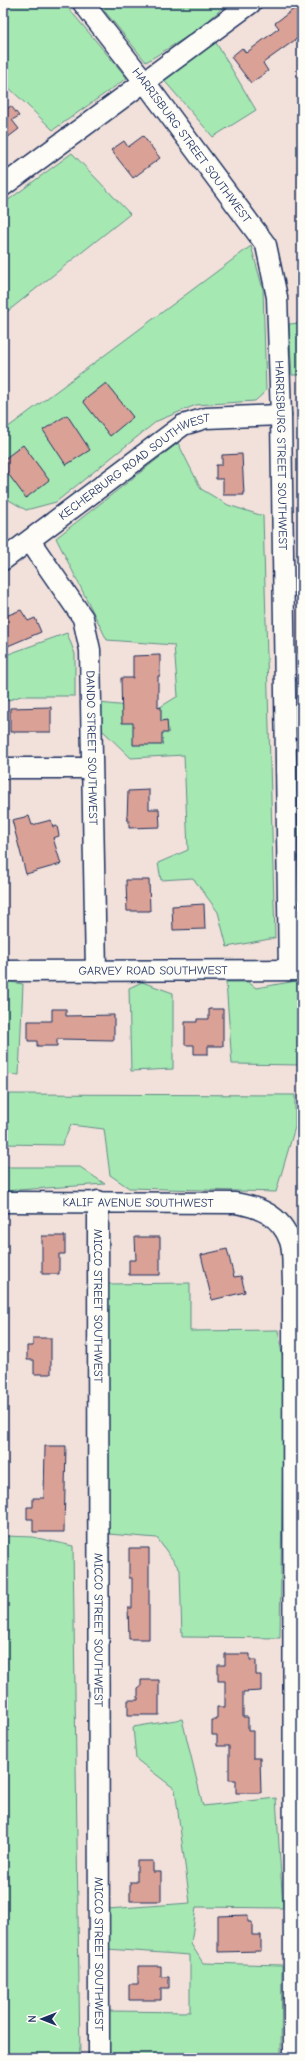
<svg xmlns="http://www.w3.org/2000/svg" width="305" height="2061" viewBox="0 0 305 2061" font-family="'Comic Neue',sans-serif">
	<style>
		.green { fill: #a6e8b2; stroke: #608c88 }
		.building { fill: #daa197; stroke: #1b2f5e }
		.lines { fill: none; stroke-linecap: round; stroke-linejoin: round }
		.minor-casing { stroke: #1b2f5e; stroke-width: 23 }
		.minor { stroke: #fdfcf7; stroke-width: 20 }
		.labels { text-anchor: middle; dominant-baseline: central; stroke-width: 3; stroke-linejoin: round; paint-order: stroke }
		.street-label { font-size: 12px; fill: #1b2f5e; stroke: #fdfcf7 }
	</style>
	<rect width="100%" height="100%" fill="#f2e1da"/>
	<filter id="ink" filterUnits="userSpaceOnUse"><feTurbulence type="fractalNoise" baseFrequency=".025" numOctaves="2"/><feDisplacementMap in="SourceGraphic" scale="8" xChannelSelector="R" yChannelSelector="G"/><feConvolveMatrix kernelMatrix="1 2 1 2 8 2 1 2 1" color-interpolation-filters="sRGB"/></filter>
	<g filter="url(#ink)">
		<path class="green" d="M3,3h61l63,75 -74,52 -50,-48z
			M98,3h130l-30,27 -52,32z
			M215,41l41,69 -43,27 -51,-59z
			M72,153l58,61 -127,101v-111z
			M251,246l12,43 3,102 -11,10 -59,4 -39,16 -101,81 -30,8 -17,-10 -6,-8v-61z
			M302,323v52h-10l-3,-51z
			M178,443l23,46 27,16 35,11 12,422 -48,9 -9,-35 -25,-34 -32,2 -3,-17 30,-13 -4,-95 -53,3 -31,-30 -1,-25 58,6 21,-13 -4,-51 -67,-5 -51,-102z
			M298,474l4,1v91h-2z
			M67,633l8,21v42h-54l-18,6v-46z
			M294,786h8v148l-1,-2z
			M302,980v85l-70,-1 -6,-82h22l8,6z
			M3,981l20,3 -4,91 -16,-1z
			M142,982l31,11v76l-42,2 -2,-83z
			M3,1094l292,1v32l-19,65 -147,-4 -19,-13 -6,-46 -33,-4 -9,20 -59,-1z
			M3,1167h77l25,17 -102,7z
			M190,1283v48l88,-1 6,36 -4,272 -98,-1 -2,-67 -23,-32 -49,-4 -1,-250z
			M3,1532l2,4 28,1 40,9 7,512h-77z
			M182,1719l21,87 73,-8 7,110 -87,-1 -5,37 12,19 79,2 -1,93h-173l1,-47 81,1v-57l-83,-6v-40l83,-6 -15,-114 -39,-30 -3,-32z"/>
		<path class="building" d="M302,3v32l-39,28 5,8 -17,12 -20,-26 11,-9 4,5 33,-25 -4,-5z
			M11,106l8,10 -7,4 7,9 -16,12v-34l2,3z
			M143,136l17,22 -27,20 -22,-28 13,-9 4,6z
			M106,383l27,34 -23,19 -27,-35z
			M67,415l23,35 -24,15 -23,-35z
			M23,445l26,35 -23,18 -23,-31v-7z
			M242,454l2,41h-21v-16h-7v-14h6v-10z
			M21,610l7,11 7,-3 6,14 -38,16v-31z
			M160,655v21h-2v32l3,-1v14l6,-1 1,13h-6v12h-29v-22h-11l-1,-45h12v-22z
			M51,707v25h-41v-24z
			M149,790v19h10l1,18 -31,1v-8h-2l1,-29z
			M29,816l3,9 19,-5 2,7 4,-1 2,10 -6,2 8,26 -35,10 -14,-54z
			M126,880h23l1,31h-23z
			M204,904l1,25 -32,1 -1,-24z
			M52,1009h14v7l48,-1v25l-57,-1v7h-20v-5h-9v-20h24z
			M209,1009h14v37h-15v8h-14v-9h-9v-23h12v-3h12z
			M42,1236h23v18h-6v20h-17z
			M135,1237h25v38h-31v-15h7z
			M227,1249l7,28 7,-1 4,16 -33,8 -11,-45z
			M33,1338h18v36h-17v-14h-7v-14h6z
			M45,1446h21l-2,86h-31v-13h-6v-12h6v-9h11z
			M129,1548h20v91h-20l-1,-31h4v-30h-3z
			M225,1654h25v6h6v15h5v16l-18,1v25h5v14h5v27h7l1,35h-25v-13h-7v-34h-12v-11h-5v-15h5v-13h8v-26h-7v-16h7z
			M141,1680h18v35h-31v-15h10v-13h3z
			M137,1861h16v11h8v29h-31v-19h7z
			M248,1915v7h4v13h9v16l-43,1v-36z
			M138,1966h23v11h8v11h-8v12h-32v-16h9z"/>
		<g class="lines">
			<g class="minor-casing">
				<g id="minor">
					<path id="s1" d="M83,3l61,78 122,164 11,52 4,118 8,555"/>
					<path d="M3,186l248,-183"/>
					<path id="s2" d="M30,541l53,77 7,32 6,321"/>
					<path id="s3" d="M3,560l180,-135 23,-7 75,-3"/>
					<path d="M3,768h88"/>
					<path id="s4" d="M3,971l299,-1"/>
					<path id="s5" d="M98,1201l1,857"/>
					<path id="s6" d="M3,1202l232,1c24,4 46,12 55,38 4,12 2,28 3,40l1,777"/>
				</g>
			</g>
			<use href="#minor" class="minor"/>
		</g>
	</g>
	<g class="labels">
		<g class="street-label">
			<text stroke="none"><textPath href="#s1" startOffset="179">HARRISBURG STREET SOUTHWEST</textPath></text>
			<text stroke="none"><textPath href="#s1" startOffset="515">HARRISBURG STREET SOUTHWEST</textPath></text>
			<text stroke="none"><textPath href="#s3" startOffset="162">KECHERBURG ROAD SOUTHWEST</textPath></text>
			<text stroke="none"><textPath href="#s2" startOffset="224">DANDO STREET SOUTHWEST</textPath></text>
			<text stroke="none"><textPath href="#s4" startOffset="150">GARVEY ROAD SOUTHWEST</textPath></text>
			<text stroke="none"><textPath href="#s6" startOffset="135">KALIF AVENUE SOUTHWEST</textPath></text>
			<text stroke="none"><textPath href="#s5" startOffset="105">MICCO STREET SOUTHWEST</textPath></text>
			<text stroke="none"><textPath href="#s5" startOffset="429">MICCO STREET SOUTHWEST</textPath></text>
			<text stroke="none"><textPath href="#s5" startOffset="753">MICCO STREET SOUTHWEST</textPath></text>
		</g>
	</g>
	<rect width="305" height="2061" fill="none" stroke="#fdfcf7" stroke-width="16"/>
	<rect x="8" y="8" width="289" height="2045" fill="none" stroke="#1b2f5e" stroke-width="1.5" filter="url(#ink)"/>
	<g transform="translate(42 2019) rotate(270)" stroke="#fdfcf7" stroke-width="3" paint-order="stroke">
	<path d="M0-3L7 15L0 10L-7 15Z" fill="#1b2f5e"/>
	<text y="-6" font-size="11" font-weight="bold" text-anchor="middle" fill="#1b2f5e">N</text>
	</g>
</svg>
